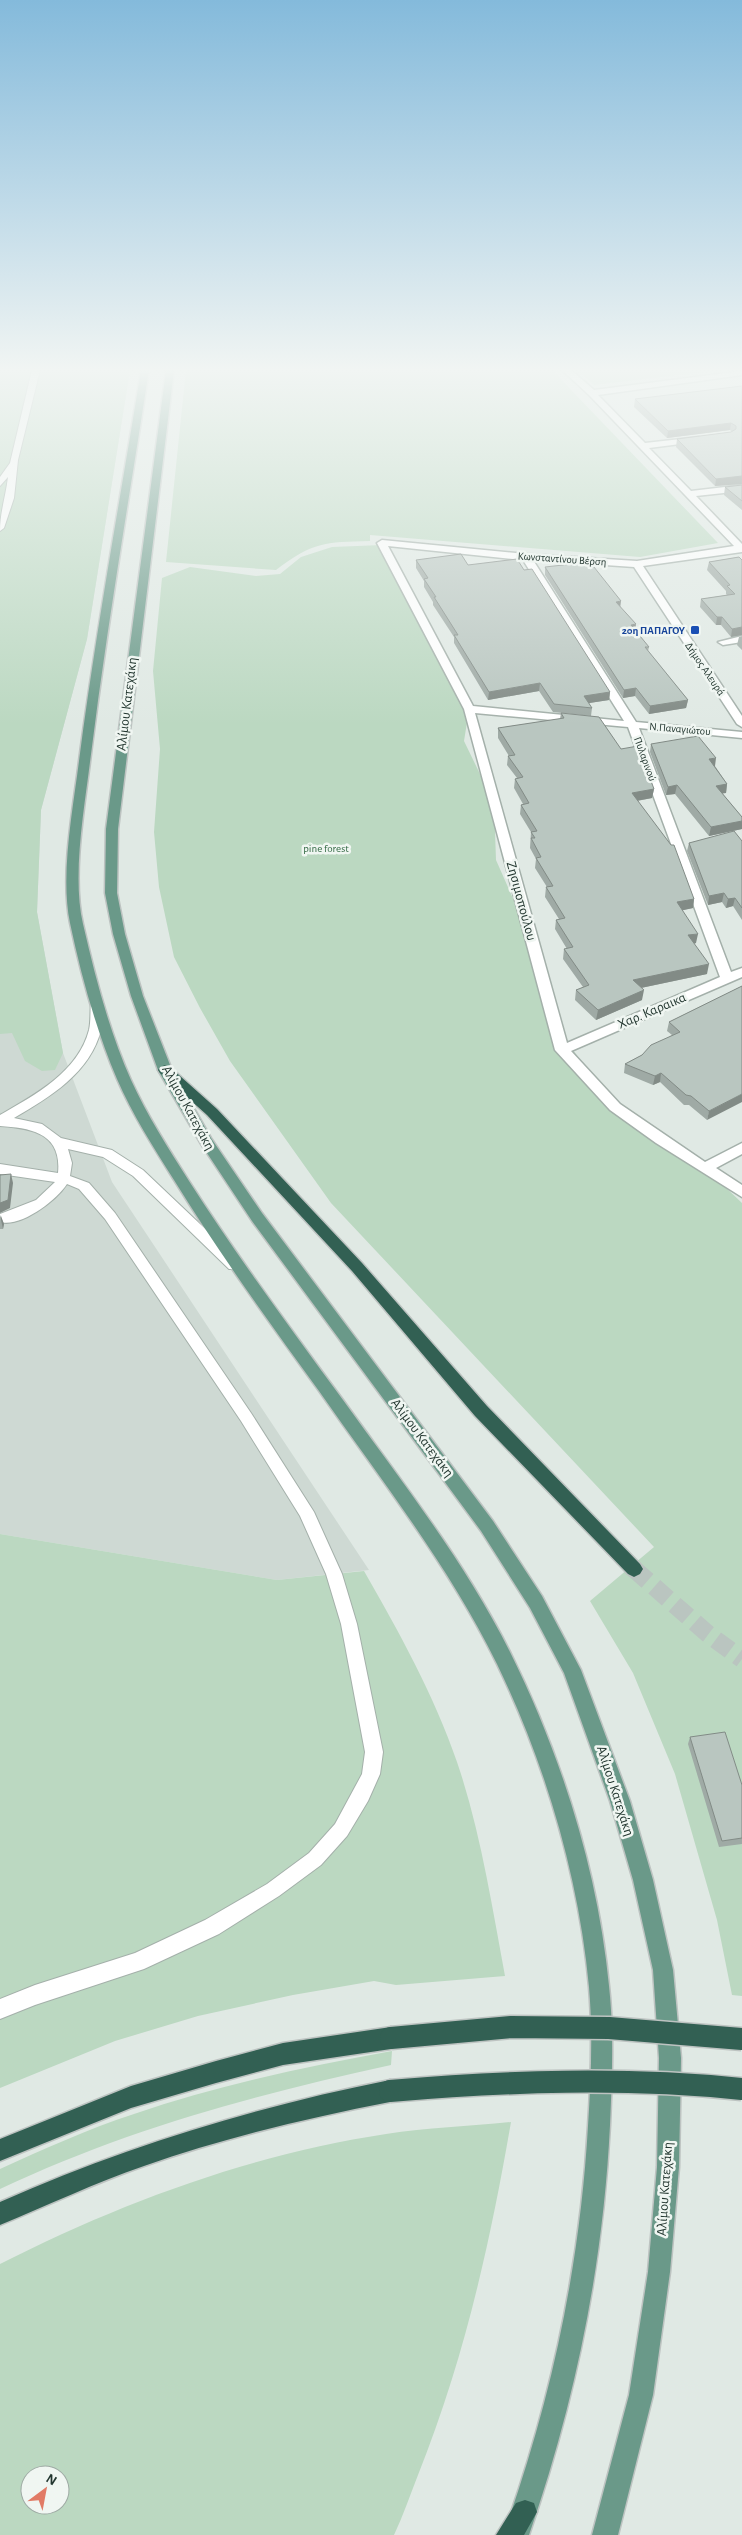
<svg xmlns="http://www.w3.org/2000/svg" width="742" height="2535" viewBox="0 0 742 2535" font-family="'Alegreya Sans',sans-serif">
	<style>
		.built { fill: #ced9d3 }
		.green { fill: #bbd8c1; fill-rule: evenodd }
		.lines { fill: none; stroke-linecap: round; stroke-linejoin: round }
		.highway-tunnel { stroke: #bac5c0; stroke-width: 18; stroke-dasharray: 18 9; stroke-linecap: butt }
		.lane-casing { stroke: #a4b0aa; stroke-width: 2 }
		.street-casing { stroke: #a4b0aa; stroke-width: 3 }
		.primary-casing { stroke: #bdc3c1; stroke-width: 3 }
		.highway-casing { stroke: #bdc3c1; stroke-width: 3 }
		.lane { fill: #fff; fill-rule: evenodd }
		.street { fill: #fff; fill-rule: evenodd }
		.primary { fill: #6a9989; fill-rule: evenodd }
		.highway { fill: #326053; fill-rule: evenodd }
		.highway-bridge-casing { stroke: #bdc3c1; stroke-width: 25; stroke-linecap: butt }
		.highway-bridge { stroke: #326053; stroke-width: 22 }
		.wall { fill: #9faaa5 }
		.shaded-wall { fill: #828b86 }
		.building { fill: #b9c6c0; stroke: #828b86 }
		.transit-dot { fill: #1a4fb4; stroke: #f0f6f2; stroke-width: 2 }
		.labels { text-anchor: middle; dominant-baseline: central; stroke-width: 5; stroke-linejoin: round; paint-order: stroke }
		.far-street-label { font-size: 11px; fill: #233730; stroke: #f0f6f2 }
		.far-transit-label { font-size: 11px; font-weight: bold; fill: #164399; stroke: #f0f6f2; text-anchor: end }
		.far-park-label { font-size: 11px; fill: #326943; stroke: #f0f6f2 }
		.street-label { font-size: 14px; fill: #233730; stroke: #f0f6f2 }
	</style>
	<rect width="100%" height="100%" fill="#e0e9e4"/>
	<path class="built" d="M0,370h130l-43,269 -46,171 -4,102 26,141 49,129 257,388 -92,10 -277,-46z"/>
	<path class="green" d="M0,370h130l-43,269 -46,171 -4,102 26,141 -8,17 -13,1 -17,-10 -13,-28 -12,1z
		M186,370h366l166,173 -78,14 -270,-22v6c-46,1 -57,1 -94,29l-110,-8z
		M577,370h143l-126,15z
		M382,545l87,165 -5,31 30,62 2,57 37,84 21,80 60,82 89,60 39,37v793l-10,-1 -15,-75 -42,-146 -42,-101 -43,-72 64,-54 -323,-344 -101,-142 -30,-53 -26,-51 -15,-70 -5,-55 6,-83 -7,-78 9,-93 28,-11 66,9 24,-2 21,-17 31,-10z
		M0,1534l277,46 87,-9c35,61 70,124 93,191 23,67 35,144 48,214l-109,9 -22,-4 -81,14 -95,21 -83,25 -115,47z
		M392,2051l-1,14c-137,30 -264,64 -391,124v-20c44,-20 88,-40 134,-55 84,-29 171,-47 258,-63z
		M511,2122c-21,122 -47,238 -93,353 -8,20 -15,41 -24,60h-394v-271c120,-61 252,-110 386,-130 41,-6 84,-8 125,-12zM30,2475h30v30h-30z"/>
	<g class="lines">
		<path class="highway-tunnel" d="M634,1569l74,65 34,25"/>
		<g class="lane-casing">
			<path id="lane" d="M32,370h8l-22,90 -4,38 -10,30 -4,3c0,-19 6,-36 8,-54l-8,9v-9l10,-14z
				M97,999l6,4c-1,9 0,18 -2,27 -11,43 -51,67 -87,88l28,6 19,14 51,12 31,20 96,91 2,4 -2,4h-10l-96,-93 -30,-19 -35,-8 4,14 -2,13 19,7 26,30 136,200 63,99 28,62 15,50 26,128 -3,22 -12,27 -21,35 -26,29 -42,31 -60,38 -75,35 -109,36 -35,14v-20l35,-14 100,-32 70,-33 62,-36 42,-31 26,-29 27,-50 3,-22 -24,-128 -15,-50 -26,-58 -59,-95 -136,-202 -26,-30 -12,-5c-11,17 -47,44 -67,38v-8l36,-14 19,-18 -55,-8v-10l58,9c4,-40 -27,-45 -58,-47v-11c35,-20 78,-43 89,-85 2,-9 1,-18 2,-27z"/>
		</g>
		<g class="street-casing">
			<path id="street" d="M562,370h9l23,20 148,-19v4l-144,20 47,48 54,-6v4l-3,1 -47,6 42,43 51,-6v6l-46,5 46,48v8l-99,14 99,150v11l-5,-3 -103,-157 -101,-7 103,162 106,10v6l-103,-10 92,244 11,-4v9l-171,74 49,53 85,58 37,-19v11l-26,14 26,17v12l-86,-54 -46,-33 -55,-60 -91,-341 -87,-166 5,-3 144,14 111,7 97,-15 -145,-151zM388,546l135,14 101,161 -151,-15zM475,713l153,14 92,250 -153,66z
				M742,636v6l-19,3 -5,-3z"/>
		</g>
		<g class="primary-casing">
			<path id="primary" d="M141,370h8c-20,130 -43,261 -59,392 -6,48 -18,115 -7,162 12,52 26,107 48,156 16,35 37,68 58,101 48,75 101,147 154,219 59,82 122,162 167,252 51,103 88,219 99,334 5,46 3,93 1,139 -7,142 -35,277 -81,410h-26c48,-133 77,-268 85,-409 3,-46 5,-93 1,-139 -10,-110 -44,-224 -92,-323 -48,-98 -116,-184 -178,-273 -50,-69 -100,-138 -145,-211 -20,-32 -42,-66 -57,-101 -21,-49 -36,-104 -47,-156 -10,-48 3,-114 9,-162 17,-131 41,-261 62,-391z
				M166,370h8l-56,459 -1,64 8,41 18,62 29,74 39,68 51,75 231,308 49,75 39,74 49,131 23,79 20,90 8,88 -2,109 -9,105 -17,123 -35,140h-26l37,-140 19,-123 9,-105 2,-109 -6,-88 -20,-90 -23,-79 -46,-128 -34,-65 -49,-77 -229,-310 -51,-77 -43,-74 -27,-74 -18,-62 -8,-41 1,-64z"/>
		</g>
		<g class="highway-casing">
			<path id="highway" d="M165,1065l5,2 47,42 145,154 125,143 153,158 3,5 -3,5 -6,3 -6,-3 -153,-158 -123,-145 -145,-156 -47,-42 -2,-3 2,-3z
				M391,2027l7,4 4,7 -4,7 -7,4 -108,16 -67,18 -85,25 -131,53v-22l131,-53 85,-25 67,-18z
				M390,2080l8,3 3,8 -3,8 -8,3c-83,16 -166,36 -246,64 -49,17 -96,39 -144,59v-23c126,-56 255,-95 390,-122z
				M525,2500l9,3 3,9 -13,23h-28l20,-32z"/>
		</g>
		<use href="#lane" class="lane"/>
		<use href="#street" class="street"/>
		<use href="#primary" class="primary"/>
		<use href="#highway" class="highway"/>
		<g class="highway-bridge-casing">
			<path id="highway-bridge" d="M391,2038l120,-11 98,1 133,11
				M390,2091c118,-10 234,-14 352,-2"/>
		</g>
		<use href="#highway-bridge" class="highway-bridge"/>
	</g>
	<path class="wall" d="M742,386v98l-27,2 -39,-39 1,-8 55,-7 -2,-2 -63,8 -33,-31 1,-8z
		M742,485v25l-18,-15 1,-8z
		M739,557l3,78 -11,2 -10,-12h-5l-16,-18 1,-8 26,-4 -1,-1v-3l-19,-21 2,-8z
		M416,560l52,5 142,127 -1,8 -20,3 3,5 -1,8 -38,-4 -14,-21 -51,9 -34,-57v-6l-21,-32v-3l-9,-15v-6l-8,-13z
		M545,567l75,40 15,23 14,17 -1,4 40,49 -2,8 -37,6 -14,-18 -12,2 -78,-123z
		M742,636v14l-5,-5 2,-8z
		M561,713l60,36 33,40 -2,9 -15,3 57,98 -1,9 -11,2 14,33 -2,1 13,30 -66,14 1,12 -46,20 -21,-20 1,-10 7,-3 -20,-28 1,-10h3l-12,-20 1,-9 3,-1 -14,-22 1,-10h1l-12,-19 1,-9 -6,-11 1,-16 -11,-18 1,-9 2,-1 -9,-16 1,-9 2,-1 -10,-13 1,-9h1l-11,-18v-10l62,-9z
		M651,744l64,22 12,18 -1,9h-4l20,24v12l-33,7 -34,-42 -9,1 -16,-43z
		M742,841v79l-9,-14 -7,2 -4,-6 -14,3 -21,-54 2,-8z
		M742,986l-35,134 -18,-15h-5l-24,-23 -7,3 -29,-12 1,-9 17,-9 30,-20 -5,-4 2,-9z
		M0,1215l4,9 -1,5h-3z
		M690,1737l52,48v59l-23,3 -31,-103z"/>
	<path class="shaded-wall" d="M731,423l-1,7 -63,8 1,-7z
		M742,476v8l-27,2 1,-7z
		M621,601l-1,8 -4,-7z
		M717,617h5l-1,8h-5z
		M636,624l-1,9 -4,-8z
		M742,627v8l-11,2 1,-8z
		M540,683l-1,8 -51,9 1,-8z
		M636,688l-1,8 -12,2 1,-8z
		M610,692l-1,8 -26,4 1,-8z
		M688,700l-2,8 -37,6 1,-8z
		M716,758l-1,8 -8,2 2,-9z
		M727,784l-1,9 -12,2 2,-9z
		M677,785l-2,9 -9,1 2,-8z
		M654,789l-2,9 -22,4 2,-9z
		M742,821v8l-33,7 2,-9z
		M724,893l-2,9 -14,3 1,-9z
		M735,898l-2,8 -7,2 2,-9z
		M694,899l-1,9 -18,4 2,-10z
		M698,934l-2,9 -10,2 2,-10z
		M709,964l-2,10 -76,16 2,-10z
		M644,990l-2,10 -46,20 2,-10z
		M661,1073l-1,9 -7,3 2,-9z
		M742,1094v8l-35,18 2,-9z
		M11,1174l2,9 -3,25 -10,5v-10z
		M1,1216l3,8 -1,5 -2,-9z"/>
	<path class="building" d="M742,386v90l-26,3 -39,-40 54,-7 5,-3v-3l-5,-3 -63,8 -33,-32z
		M742,485v16l-17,-14z
		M461,554l7,11 49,-6 7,11 8,-1 78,123 -26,4 8,12 -38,-4 -14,-21 -51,9 -35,-57h4l-24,-38h2l-12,-18 4,-1 -12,-18z
		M739,557l3,3v67l-10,2 -10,-12h-5l-16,-18 34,-5 -8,-8 3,-1 -21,-23z
		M590,562l31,39 -5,1 20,22 -5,1 18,22h-4l43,53 -38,6 -14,-18 -12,2 -79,-123z
		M561,713l38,4 22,32 17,-3 16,43 -22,4 39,52h3l20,54 -17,3 21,32 -10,1 21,29 -76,16 11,10 -46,20 -22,-20 13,-5 -25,-36 9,-2 -17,-27 9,-2 -19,-31 7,-1 -17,-28 5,-1 -10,-19h4l-4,-6 6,-1 -16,-26 8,-2 -14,-24 8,-2 -15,-21 7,-1 -17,-27 66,-10z
		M698,736l18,22 -7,1 18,25 -11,2 26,31v4l-31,6 -34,-42 -9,2 -17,-43z
		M734,831l8,10v67l-7,-10 -7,1 -4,-6 -15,3 -20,-53z
		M742,986v108l-33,17 -18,-15 -5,-1 -25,-22 -6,3 -30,-12 17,-9 9,-10 29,-13 -11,-10z
		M11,1174l-3,26 -8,3v-28z
		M725,1732l17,53v53l-20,3 -32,-104z"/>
	<linearGradient id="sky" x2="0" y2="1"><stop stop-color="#84badb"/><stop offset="0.51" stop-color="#f1f5f3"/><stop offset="1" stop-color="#f1f5f3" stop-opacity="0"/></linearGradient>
	<rect width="742" height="725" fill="url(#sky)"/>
	<rect class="transit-dot" x="690" y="625" width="10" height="10" rx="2.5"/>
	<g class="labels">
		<g class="far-street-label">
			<text transform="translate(562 559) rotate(4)">Κωνσταντίνου Βέρση</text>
			<text transform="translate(705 669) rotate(56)">Δήμος Αλευρά</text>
			<text transform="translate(680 729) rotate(5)">Ν.Παναγιώτου</text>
			<text transform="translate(645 759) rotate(70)">Πυλαρινού</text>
		</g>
		<g class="far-transit-label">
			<text x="685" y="630">20η ΠΑΠΑΓΟΥ</text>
		</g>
		<g class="far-park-label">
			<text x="326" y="848">pine forest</text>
		</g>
		<g class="street-label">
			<text transform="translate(127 704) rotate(-83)">Αλίμου Κατεχάκη</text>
			<text transform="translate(521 901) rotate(75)">Ζησιμοπούλου</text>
			<text transform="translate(652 1011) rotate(-23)">Χαρ. Καραικα</text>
			<text transform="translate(188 1108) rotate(61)">Αλίμου Κατεχάκη</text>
			<text transform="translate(422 1438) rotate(53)">Αλίμου Κατεχάκη</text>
			<text transform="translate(615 1791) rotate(72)">Αλίμου Κατεχάκη</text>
			<text transform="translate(665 2189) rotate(-86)">Αλίμου Κατεχάκη</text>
		</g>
	</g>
	<g transform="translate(45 2490) rotate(32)"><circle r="24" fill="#f0f6f2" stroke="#9eaaa4"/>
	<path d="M0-4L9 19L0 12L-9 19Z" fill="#e17b66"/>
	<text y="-8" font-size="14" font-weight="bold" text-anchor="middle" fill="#233730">N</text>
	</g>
</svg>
